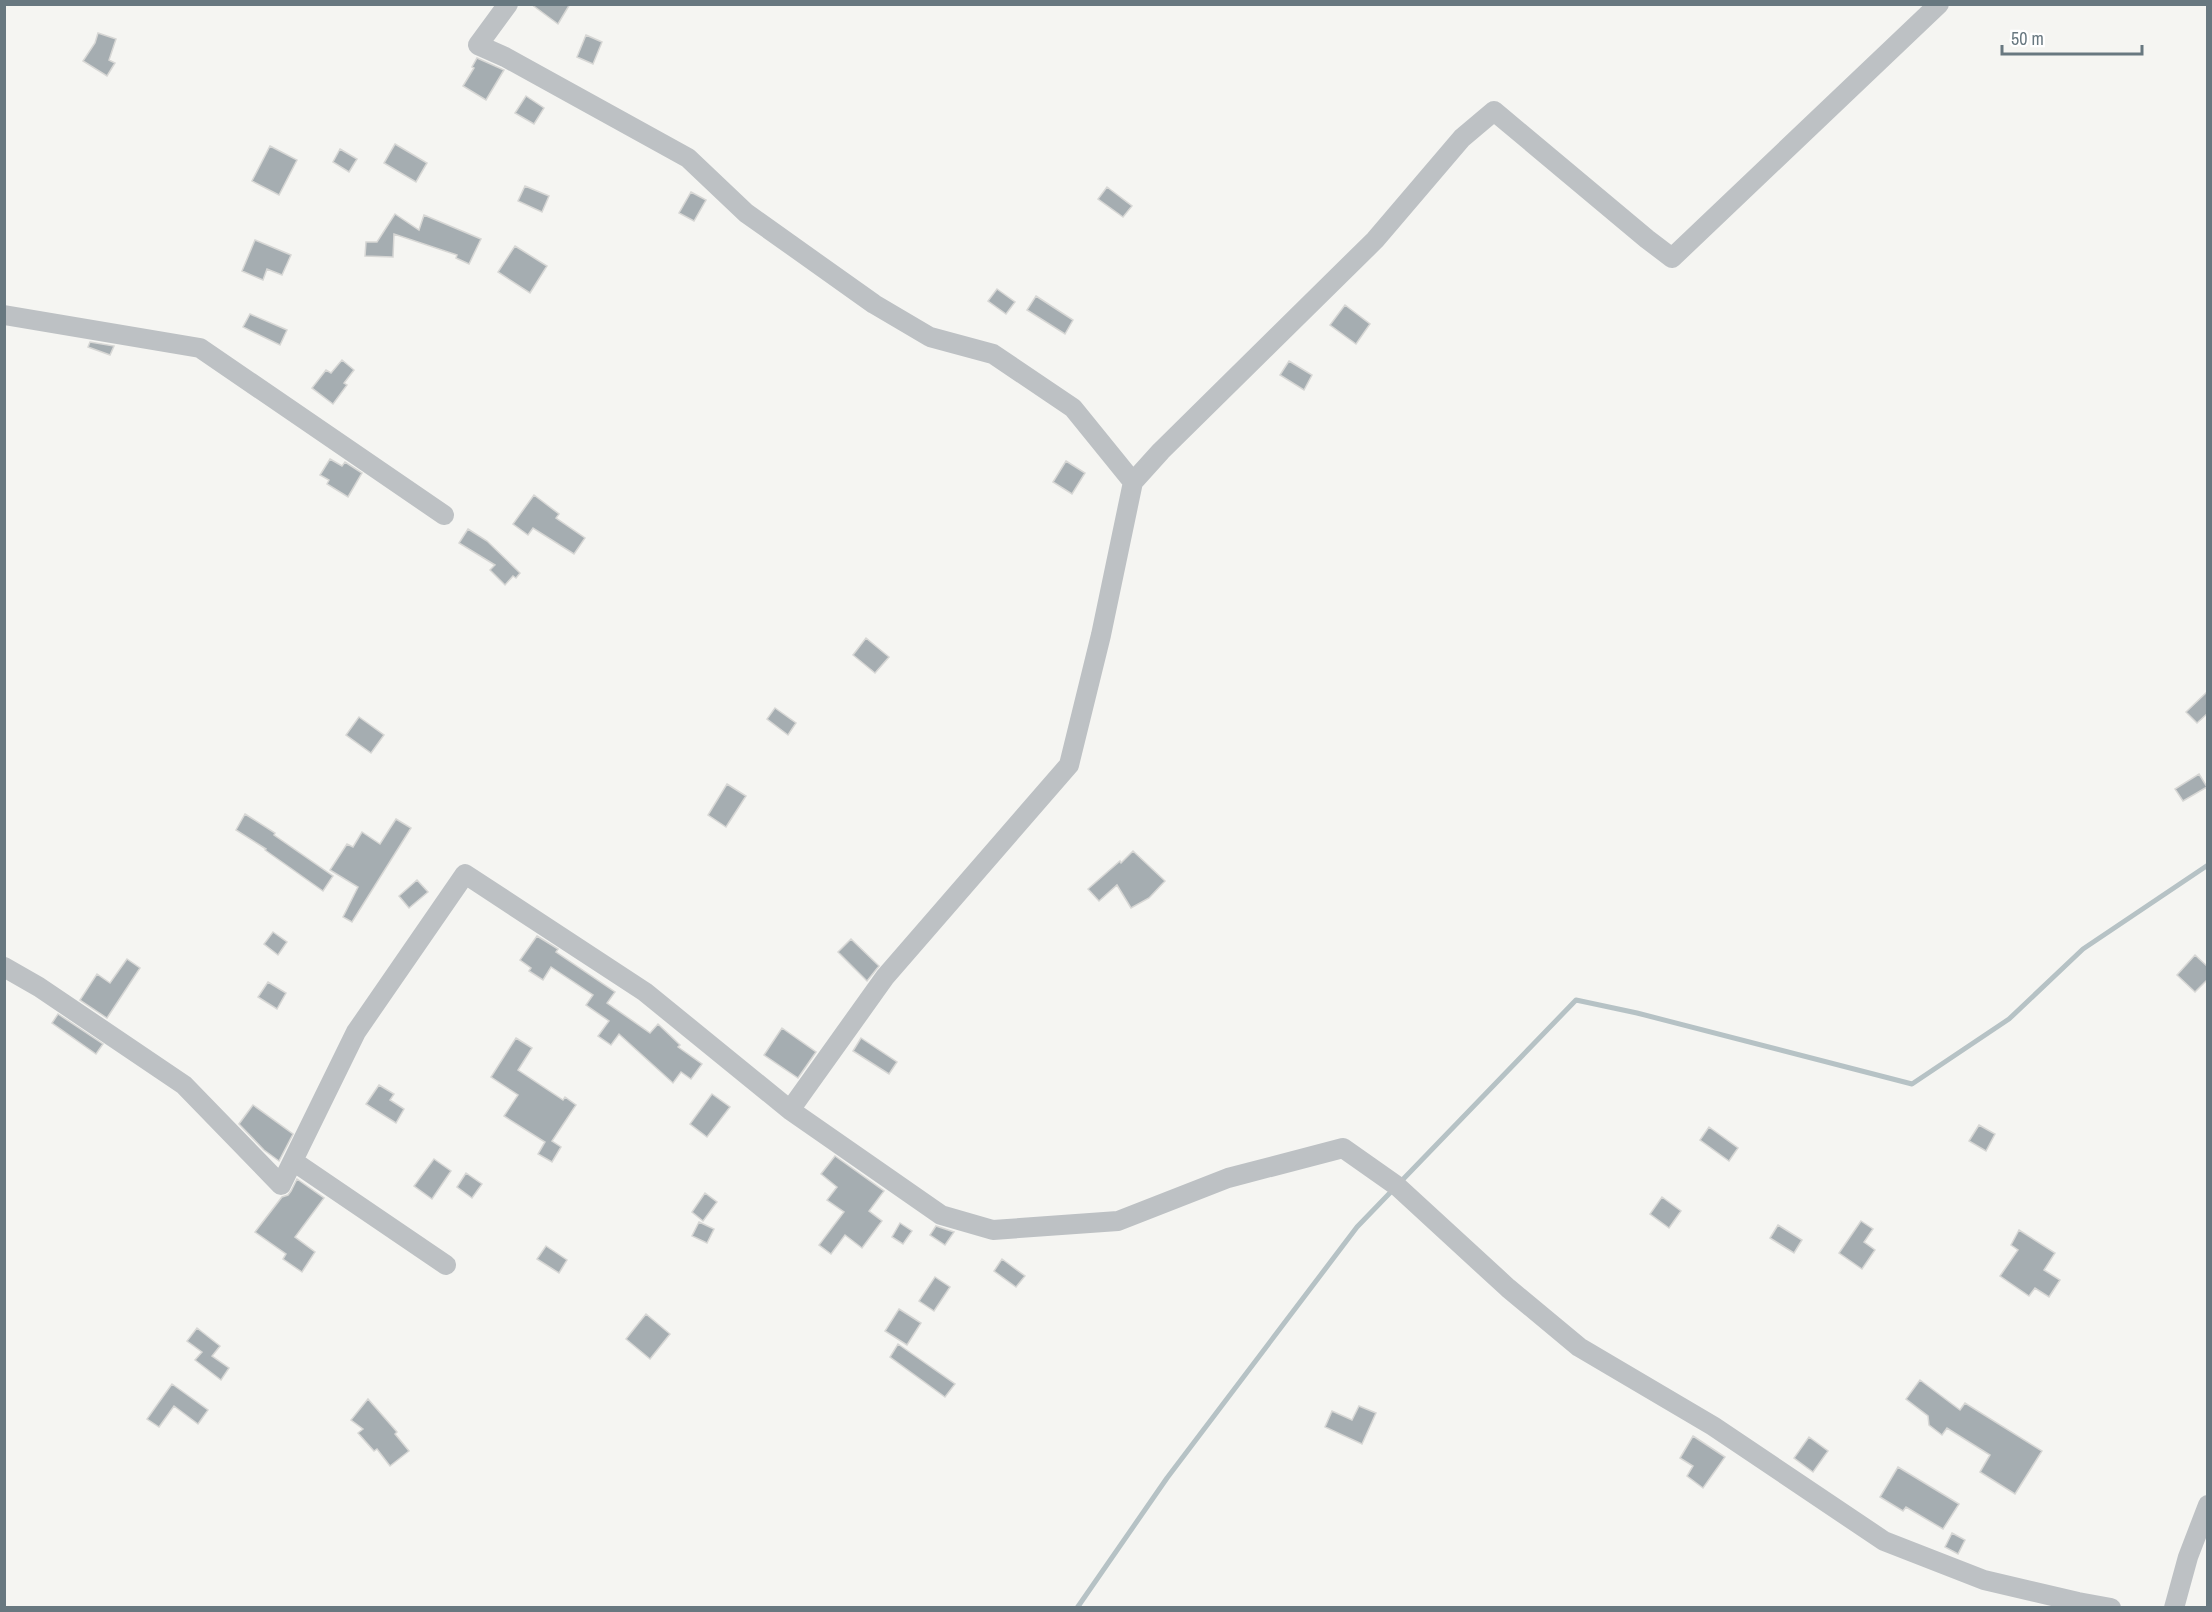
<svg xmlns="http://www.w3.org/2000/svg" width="2212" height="1612" viewBox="0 0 2212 1612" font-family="'Archivo Narrow',sans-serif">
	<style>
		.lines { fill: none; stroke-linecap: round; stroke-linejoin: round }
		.stream { stroke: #b6c2c5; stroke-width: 5 }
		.building { fill: #a5adb1; stroke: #d7d7d5; stroke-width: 1.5 }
		.minor { stroke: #bdc1c4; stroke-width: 20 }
	</style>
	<rect width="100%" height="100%" fill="#f5f5f2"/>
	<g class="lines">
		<path class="stream" d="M1077,1608l90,-130 190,-251 219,-227 61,13 275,71 97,-65 74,-70 125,-84"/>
	</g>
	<path class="building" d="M531,4h39l-12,20z
		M98,33l18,6 -7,21 6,3 -8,13 -24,-15 12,-18z
		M586,35l16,7 -9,22 -16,-7z
		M477,58l27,12 -18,30 -23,-14 11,-18 -2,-1z
		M526,96l18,12 -10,16 -19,-11z
		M395,144l32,19 -11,19 -32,-19z
		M270,146l27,14 -18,35 -27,-14z
		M340,149l17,10 -8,13 -16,-10z
		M525,186l24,10 -7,16 -24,-11z
		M1107,187l25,19 -9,11 -25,-18z
		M691,192l15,8 -12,21 -15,-8z
		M395,214l24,16 5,-15 57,24 -12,25 -13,-6 1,-3 -63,-21 -1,23 -28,-1 1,-14h11z
		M255,240l36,15 -9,20 -15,-6 -4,11 -21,-9z
		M515,246l32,20 -17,27 -32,-21z
		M997,289l18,13 -9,12 -18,-13z
		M1036,296l37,24 -8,14 -38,-24z
		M1345,305l25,19 -14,20 -26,-19z
		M250,314l37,16 -7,15 -37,-18z
		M90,342l24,4 -4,9 -22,-8z
		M342,360l12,10 -10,13 3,2 -14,19 -21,-16 14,-18 5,3z
		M1289,361l23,14 -8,15 -24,-15z
		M330,459l12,7 3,-4 17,11 -14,24 -21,-13 2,-4 -9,-5z
		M1066,461l19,12 -13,21 -19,-12z
		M534,495l25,19 -3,4 29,20 -11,16 -41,-26 -5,7 -15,-11z
		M468,529l19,12 33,32 -4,5 -3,-2 -8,9 -15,-15 5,-5 -36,-22z
		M866,638l23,19 -14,16 -22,-18z
		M2208,691v22l-11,10 -11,-11z
		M775,708l21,15 -8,12 -21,-16z
		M359,717l25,18 -13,18 -25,-18z
		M2199,774l8,13 -24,14 -8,-12z
		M727,784l19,12 -20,31 -18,-12z
		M245,814l30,19 -1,2 59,41 -10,15 -58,-41 1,-1 -30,-19z
		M396,819l15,9 -59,94 -9,-5 15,-30 -28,-17 17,-26 6,3 9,-15 18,12z
		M1133,851l32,30 -16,17 -18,10 -14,-23 -18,16 -11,-12 32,-28 1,2z
		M417,880l11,12 -19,16 -10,-12z
		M273,932l14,10 -9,13 -14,-11z
		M537,936l21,13 -2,3 59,40 -8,11 43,30 8,-9 22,21 -2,2 24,17 -11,15 -10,-7 -8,11 -54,-49 -8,11 -13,-9 11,-15 -23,-16 7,-10 -42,-28 -8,13 -14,-9 2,-3 -11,-8z
		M851,939l28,27 -12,15 -29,-29z
		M2195,955l13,12v12l-13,13 -18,-17z
		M127,959l13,9 -33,50 -27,-18 17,-26 13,9z
		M268,982l18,11 -9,16 -19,-12z
		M58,1014l45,30 -7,10 -44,-31z
		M782,1028l34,24 -18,26 -34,-23z
		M516,1038l16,10 -14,22 45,30 2,-3 11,8 -24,36 9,6 -9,15 -14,-8 7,-12 -41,-26 14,-21 -27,-18z
		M861,1038l36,24 -8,12 -36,-23z
		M379,1085l15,9 -4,6 14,9 -8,14 -30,-19z
		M712,1094l18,13 -23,30 -17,-13z
		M253,1105l40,29 -14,27 -15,-11 -25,-26z
		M1979,1125l16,9 -9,17 -17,-10z
		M1709,1127l29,21 -9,13 -29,-21z
		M835,1156l49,35 -15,20 13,10 -20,27 -17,-13 -14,19 -12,-9 25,-33 -17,-12 10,-13 -16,-13z
		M434,1159l17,12 -19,28 -18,-13z
		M466,1173l16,11 -10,14 -15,-11z
		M297,1179l27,19 -29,39 20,15 -13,20 -19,-13 3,-5 -31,-22 27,-35 6,-2 3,-4z
		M705,1193l12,9 -14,19 -11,-9z
		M1662,1197l19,14 -12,17 -19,-14z
		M1861,1221l12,8 -9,13 11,8 -13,19 -23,-16z
		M699,1222l15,7 -7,14 -15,-7z
		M900,1223l12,8 -9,13 -11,-7z
		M1778,1225l24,15 -8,13 -24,-15z
		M936,1226l18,6 -9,13 -15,-10z
		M2019,1230l36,23 -11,17 16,10 -11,17 -14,-9 -6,8 -29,-20 18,-26 -7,-5z
		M546,1246l21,14 -8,13 -22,-14z
		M1002,1259l23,17 -9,11 -22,-16z
		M935,1277l15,10 -16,24 -15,-10z
		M899,1309l22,14 -14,22 -22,-14z
		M646,1314l24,20 -20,25 -24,-20z
		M197,1328l23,18 -8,10 17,12 -8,12 -26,-20 7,-8 -15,-11z
		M898,1344l57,40 -10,13 -55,-40z
		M1920,1380l40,30 5,-7 77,48 -27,43 -35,-22 10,-17 -43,-27 -5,7 -13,-10 -1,-9 -22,-17z
		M172,1384l36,26 -10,14 -24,-18 -15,21 -12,-8z
		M368,1399l29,33 -2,2 14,17 -19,15 -13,-17 -3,2 -16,-18 5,-4 -12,-9z
		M1359,1406l17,7 -14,31 -37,-17 7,-16 20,9z
		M1693,1436l32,21 -22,31 -16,-12 6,-10 -13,-8z
		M1809,1437l19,14 -15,21 -19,-14z
		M1898,1467l61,37 -16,25 -37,-22 -3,4 -23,-14z
		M1952,1533l13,7 -7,14 -13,-7z"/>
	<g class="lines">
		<path class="minor" d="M508,4l-30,41 27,12 183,101 58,55 128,91 56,33 63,17 80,54 60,74 28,-31 214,-211 87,-102 32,-27 153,128 25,19 267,-254
			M4,315l196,33 244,167
			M4,967l35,20 145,98 97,100 75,-153 109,-158 180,118 145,118 151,105 52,15 125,-9 110,-43 115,-30 54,38 111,102 71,59 134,79 171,115 100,39 94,22 33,6
			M790,1110l95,-133 184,-212 32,-130 32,-153
			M293,1161l153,104
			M2174,1608l14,-51 20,-52"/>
	</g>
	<rect width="2212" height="1612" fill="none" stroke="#687880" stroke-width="12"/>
	<path d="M2002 45v9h140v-9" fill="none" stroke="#687880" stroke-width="3"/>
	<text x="2011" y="45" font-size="18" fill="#687880" stroke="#ffffff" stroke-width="4.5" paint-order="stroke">50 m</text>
</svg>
